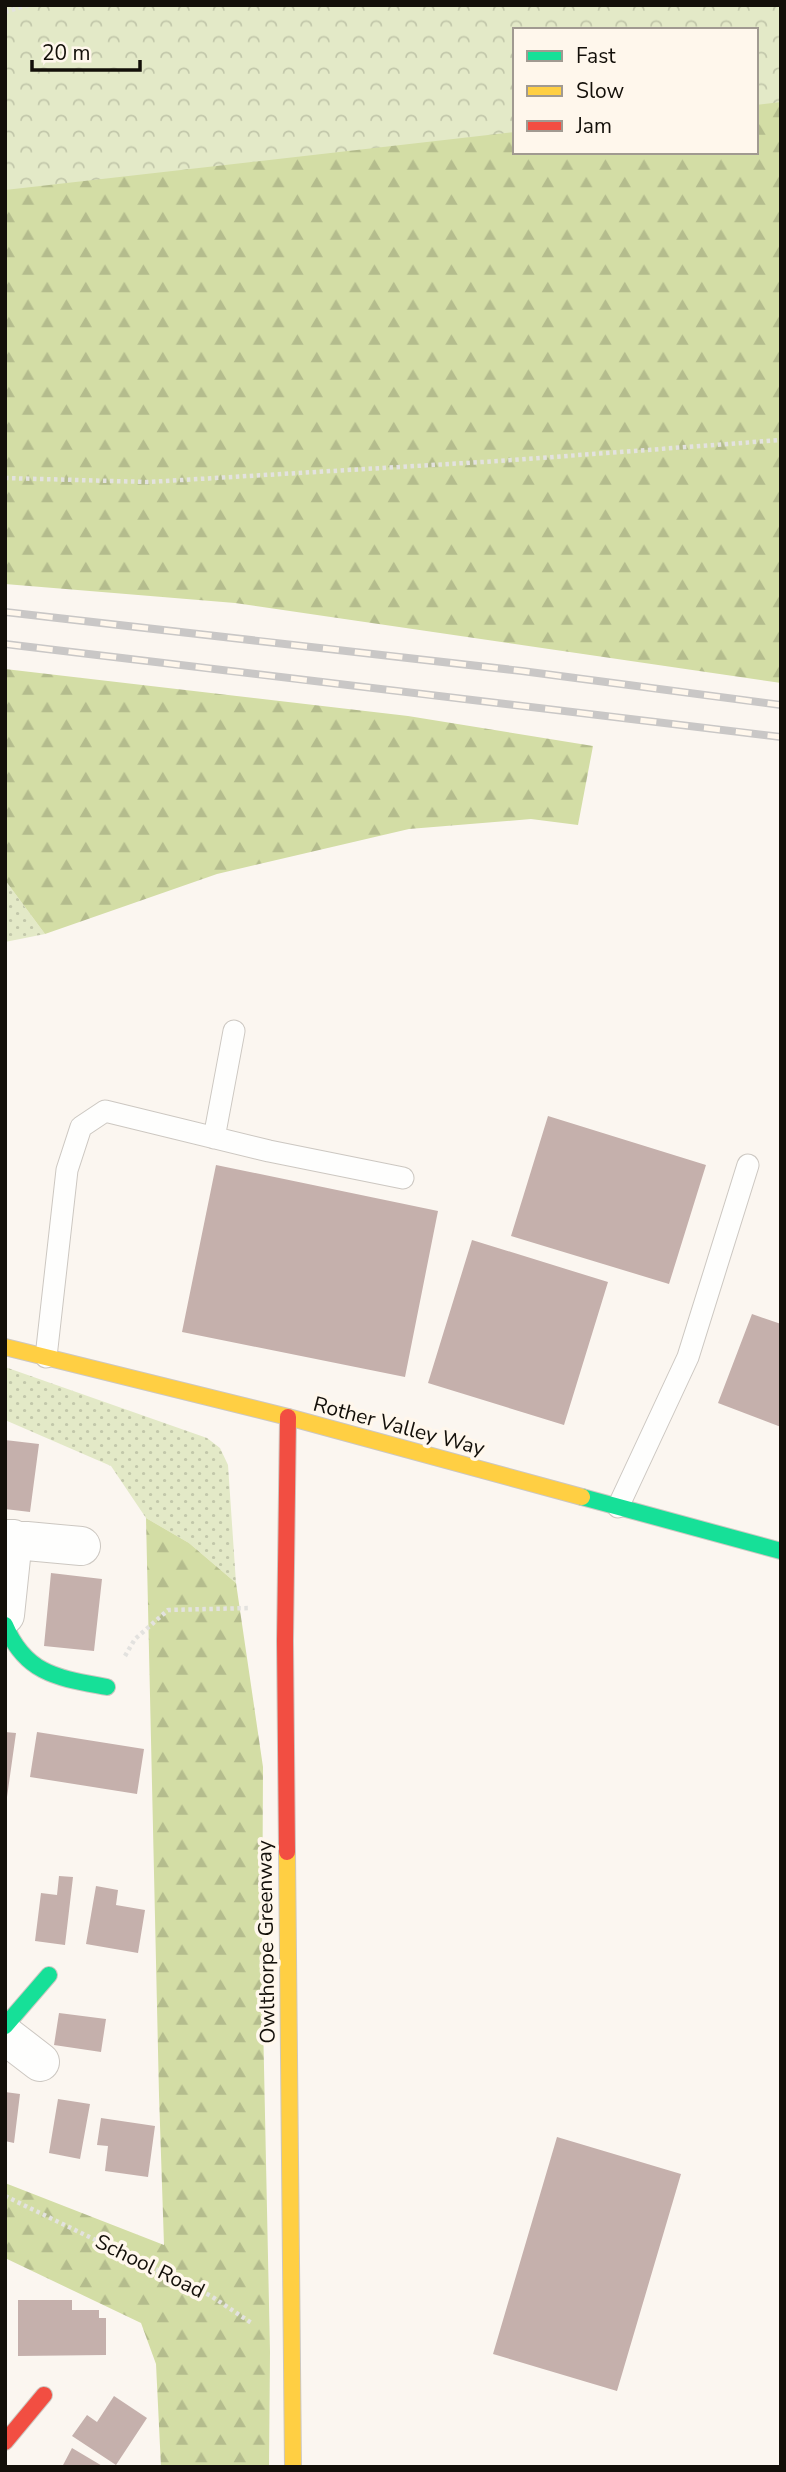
<svg xmlns="http://www.w3.org/2000/svg" width="786" height="2472" viewBox="0 0 786 2472" font-family="'Nunito Sans',sans-serif">
	<style>
		.grass { fill: url(#grass-dots) }
		.forest { fill: url(#forest-firs); fill-rule: evenodd }
		.park { fill: url(#park-crowns) }
		.building { fill: #c5b0ac }
		.lines { fill: none; stroke-linecap: round; stroke-linejoin: round }
		.lane-casing { stroke: #ccc7c1; stroke-width: 23 }
		.street-casing { stroke: #ccc7c1; stroke-width: 40 }
		.fast-casing { stroke: #ccc7c1; stroke-width: 18 }
		.slow-casing { stroke: #ccc7c1; stroke-width: 18 }
		.jam-casing { stroke: #ccc7c1; stroke-width: 18 }
		.path { stroke: #e3e2df; stroke-width: 4.5; stroke-dasharray: 3.5 3.5; stroke-linecap: butt }
		.lane { stroke: #fefefd; stroke-width: 21 }
		.street { stroke: #fefefd; stroke-width: 38 }
		.fast { stroke: #16e098; stroke-width: 16 }
		.slow { stroke: #ffcf43; stroke-width: 16 }
		.jam { stroke: #f24e42; stroke-width: 16 }
		.rail-casing { stroke: #c9c7c6; stroke-width: 8 }
		.rail { stroke: #fff7ec; stroke-width: 5; stroke-dasharray: 16; stroke-linecap: butt }
		.labels { text-anchor: middle; dominant-baseline: central; stroke-width: 7; stroke-linejoin: round; paint-order: stroke }
		.street-label { font-size: 21px; fill: #130f09; stroke: #fff7ec }
	</style>
	<defs>
		<pattern id="grass-dots" width="8" height="8" patternUnits="userSpaceOnUse" patternTransform="scale(1.75)"><rect width="8" height="8" fill="#e3e9c7"/><path d="M2 2h.1M6 6h.1" fill="none" stroke="#c2c7aa" stroke-width="1.8" stroke-linecap="round"/></pattern>
		<pattern id="forest-firs" width="22" height="20" patternUnits="userSpaceOnUse" patternTransform="scale(1.75)"><rect width="22" height="20" fill="#d3dda5"/><path d="M5 1l3.5 6h-7zM16 11l3.5 6h-7z" fill="#b4bc8d"/></pattern>
		<pattern id="park-crowns" width="20" height="18" patternUnits="userSpaceOnUse" patternTransform="scale(1.75)"><rect width="20" height="18" fill="#e3e9c7"/><path d="M2 6a3 3 0 1 1 6 0M12 15a3 3 0 1 1 6 0" fill="none" stroke="#c2c7aa"/></pattern>
	</defs>
	<rect width="100%" height="100%" fill="#fbf6f0"/>
	<path class="grass" d="M5,880l40,54 -40,8z
		M5,1367l202,71 13,10 8,17 8,118 -47,-40 -43,-25 -35,-52 -106,-46z"/>
	<path class="forest" d="M265,5h516v678l-546,-80 -230,-19v-504zM515,30h241v122h-241z
		M5,669l403,47 185,30 -15,79 -47,-6 -122,10 -192,45 -172,60 -40,-54z
		M146,1518l43,25 47,40 27,184 -1,205 8,380 -1,115h-108l-5,-103 -15,-41 -136,-65v-75l159,62 -5,-150z"/>
	<path class="park" d="M5,5h776v97l-25,3v-75h-241v102l-510,58z"/>
	<path class="building" d="M548,1116l158,49 -37,119 -158,-48z
		M216,1165l222,46 -33,166 -223,-45z
		M472,1240l136,42 -44,143 -136,-42z
		M752,1314l29,10v103l-63,-24z
		M5,1440l34,4 -9,68 -25,-3z
		M51,1573l51,6 -8,72 -50,-5z
		M5,1732l11,1 -9,64h-2z
		M37,1732l107,17 -7,45 -107,-17z
		M59,1876l14,1 -8,68 -30,-4 6,-48 16,2z
		M96,1886l22,4 -2,15 29,5 -7,43 -52,-9z
		M59,2013l47,6 -5,33 -47,-7z
		M5,2092l15,2 -6,49 -9,-2z
		M58,2099l32,5 -10,55 -31,-6z
		M101,2118l54,8 -7,51 -43,-6 3,-25 -11,-1z
		M557,2137l124,37 -64,217 -124,-37z
		M18,2300h54v10h27v8h7v37l-88,1z
		M114,2396l33,22 -31,47 -44,-29 15,-21 10,7z
		M72,2448l32,19h-42z"/>
	<g class="lines">
		<g class="lane-casing">
			<path id="lane" d="M214,1138l20,-107
				M46,1357l21,-187 14,-43 24,-16 164,40 134,27
				M618,1507l70,-150 60,-192"/>
		</g>
		<g class="street-casing">
			<path id="street" d="M5,1539l76,7
				M5,1615l8,-76
				M5,2035l35,27"/>
		</g>
		<g class="fast-casing">
			<path id="fast" d="M582,1497l199,54
				M5,1625c21,50 54,53 102,62
				M5,2026l44,-51"/>
		</g>
		<g class="slow-casing">
			<path id="slow" d="M5,1347l283,70 294,80
				M287,1852l6,615"/>
		</g>
		<g class="jam-casing">
			<path id="jam" d="M287,1852l-2,-211 3,-224
				M5,2442l39,-47"/>
		</g>
		<path class="path" d="M5,12l23,-7
			M5,478l143,4 351,-21 282,-21
			M125,1656l10,-17 33,-29 82,-2
			M5,2196l206,100 42,28"/>
		<use href="#lane" class="lane"/>
		<use href="#street" class="street"/>
		<use href="#fast" class="fast"/>
		<use href="#slow" class="slow"/>
		<use href="#jam" class="jam"/>
		<g class="rail-casing">
			<path id="rail" d="M5,612l517,59 259,34
				M5,644l776,93"/>
		</g>
		<use href="#rail" class="rail"/>
	</g>
	<g class="labels">
		<g class="street-label">
			<text transform="translate(399 1426) rotate(15)">Rother Valley Way</text>
			<text transform="translate(266 1942) rotate(-91)">Owlthorpe Greenway</text>
			<text transform="translate(150 2266) rotate(26)">School Road</text>
		</g>
	</g>
	<rect width="786" height="2472" fill="none" stroke="#130f09" stroke-width="14"/>
	<rect x="513" y="28" width="245" height="126" fill="#fff7ec" stroke="#a19a91" stroke-width="2"/>
	<rect x="527" y="51" width="35" height="10" fill="#16e098" stroke="#a19a91" stroke-width="2"/>
	<text x="576" y="63" font-size="21" fill="#130f09">Fast</text>
	<rect x="527" y="86" width="35" height="10" fill="#ffcf43" stroke="#a19a91" stroke-width="2"/>
	<text x="576" y="98" font-size="21" fill="#130f09">Slow</text>
	<rect x="527" y="121" width="35" height="10" fill="#f24e42" stroke="#a19a91" stroke-width="2"/>
	<text x="576" y="133" font-size="21" fill="#130f09">Jam</text>
	<path d="M32 60v10h108v-10" fill="none" stroke="#130f09" stroke-width="3.5"/>
	<text x="42" y="60" font-size="21" fill="#130f09" stroke="#fff7ec" stroke-width="5" paint-order="stroke">20 m</text>
</svg>
